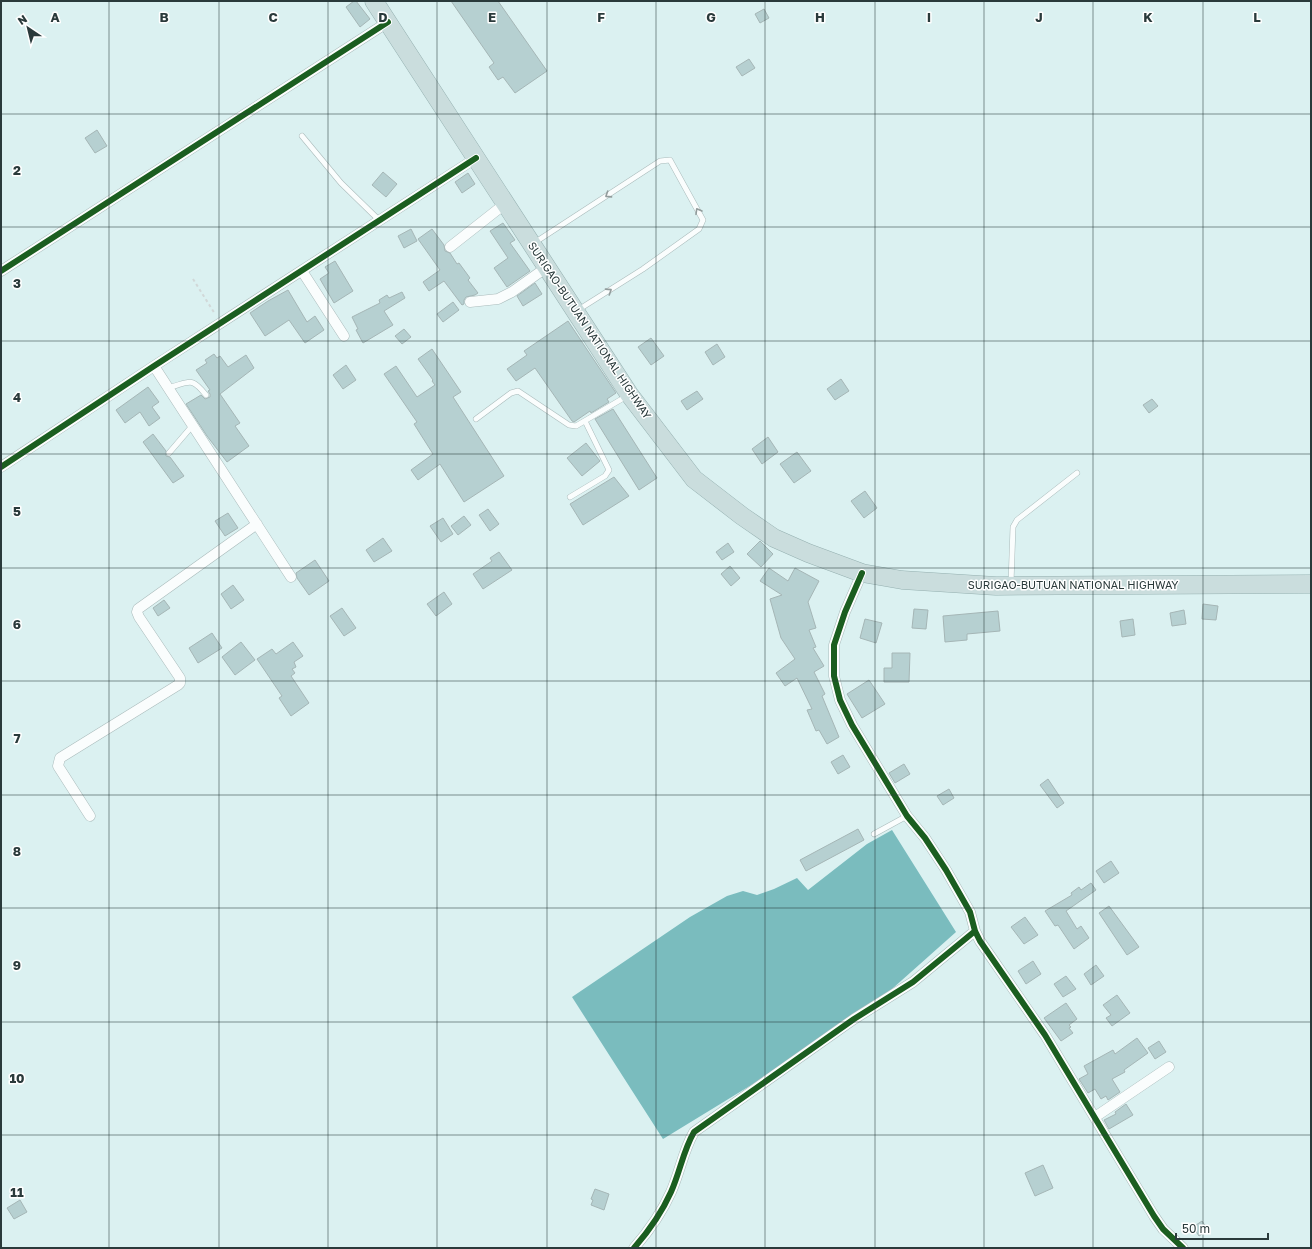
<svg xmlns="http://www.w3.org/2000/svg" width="1312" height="1249" viewBox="0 0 1312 1249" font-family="'Golos Text',sans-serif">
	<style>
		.water { fill: #7abcbe }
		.building { fill: #b6d0d1; stroke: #a5b6b6 }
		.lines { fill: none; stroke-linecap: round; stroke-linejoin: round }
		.lane-casing { stroke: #abb; stroke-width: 6 }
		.street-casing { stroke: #abb; stroke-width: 11 }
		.highway-casing { stroke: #95b0b0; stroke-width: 19 }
		.path { stroke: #d1d8d8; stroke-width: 2; stroke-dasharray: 3 3; stroke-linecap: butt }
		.lane { stroke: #fafdfd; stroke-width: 5 }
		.street { stroke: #fafdfd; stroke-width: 10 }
		.highway { stroke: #cadddd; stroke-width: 18 }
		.cycleway-casing { stroke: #fff; stroke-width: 8 }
		.cycleway { stroke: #1b5e20; stroke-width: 6 }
		.oneway { stroke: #929c9c }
		.grid { fill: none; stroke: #2a3a3b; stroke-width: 1; stroke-opacity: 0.55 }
		.labels { text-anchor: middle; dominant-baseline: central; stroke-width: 3; stroke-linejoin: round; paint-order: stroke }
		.street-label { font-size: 11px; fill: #2a3a3b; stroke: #fff }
		.grid-label { font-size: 13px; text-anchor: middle; font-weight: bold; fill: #2a3a3b; stroke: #fff; stroke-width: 3; stroke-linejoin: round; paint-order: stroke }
	</style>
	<rect width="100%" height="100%" fill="#dbf1f1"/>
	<path class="water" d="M892,830l64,102 -100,89 -193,118 -91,-142 118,-80 37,-21 16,-5 14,4 17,-6 23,-11 11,12 59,-46z"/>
	<path class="building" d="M354,1h2l14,18 -10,8 -14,-20z
		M451,1h47l49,70 -32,22 -12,-16 -5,3 -9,-13 5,-4z
		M764,9l5,9 -9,5 -5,-9z
		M749,59l6,9 -13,8 -6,-9z
		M97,130l10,16 -12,7 -10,-15z
		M383,172l14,12 -11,13 -14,-12z
		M468,173l7,11 -13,9 -7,-11z
		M503,223l12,17 -5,3 20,28 -23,16 -13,-19 14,-10 -18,-27z
		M411,229l6,12 -13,7 -6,-12z
		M432,229l12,16 1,6 5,2 7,11 2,-1 11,15 -2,2 10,13 -3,2 -9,2 -2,3v4l-2,1 -18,-24 -15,10 -6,-9 17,-12 -22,-31z
		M335,261l18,30 -19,12 -14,-24 9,-6 -4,-6z
		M535,283l7,11 -19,12 -6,-10z
		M288,290l19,32 8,-6 9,14 -19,13 -16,-23 -24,16 -15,-23 18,-12z
		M402,292l3,6 -21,13 9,14 -30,18 -7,-13 2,-1 -6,-12 28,-14 -1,-3 8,-5 2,3z
		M453,302l6,8 -16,12 -6,-8z
		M568,321l48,72 -9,6 2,3 -18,11 -1,-2 -16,11 -2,-1 -37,-53 -19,13 -9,-12 20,-14 -3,-4z
		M404,329l7,8 -9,7 -7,-8z
		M651,338l13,18 -13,9 -13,-18z
		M717,344l8,13 -12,8 -8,-13z
		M432,349l29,43 -8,5 51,79 -40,26 -24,-38 -22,16 -7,-10 22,-16 -19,-30 3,-2 -33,-48 12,-8 21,31 18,-12 -3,-4 1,-1 -15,-21z
		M214,354l3,4 3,-2 8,11 18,-12 8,13 -34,26 20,29 -5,3 14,20 -22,16 -20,-26 -21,-32 15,-9 4,4 5,-2v-3l-2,-3 2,-1 -14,-20 11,-7 -2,-3z
		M346,365l10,15 -13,9 -10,-14z
		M841,379l8,12 -14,9 -8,-11z
		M148,387l11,15 -7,5 8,11 -11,8 -9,-14 -15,11 -9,-13z
		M697,391l6,8 -16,11 -6,-9z
		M1152,399l6,7 -9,7 -6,-8z
		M613,409l44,69 -18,12 -44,-71z
		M153,434l13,17v5l4,1 14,19 -11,7 -30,-41z
		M768,437l10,15 -16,12 -10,-15z
		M586,443l14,18 -18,15 -15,-18z
		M797,452l14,19 -17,12 -14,-19z
		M614,477l15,19 -46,29 -13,-21z
		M865,491l12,17 -13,10 -13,-17z
		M488,509l11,15 -9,7 -11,-16z
		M228,513l10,15 -13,8 -10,-15z
		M464,516l7,9 -13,10 -7,-9z
		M443,518l10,16 -12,8 -11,-16z
		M383,538l9,13 -18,11 -8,-12z
		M760,541l13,13 -12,13 -14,-13z
		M728,543l6,9 -12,8 -6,-8z
		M499,552l13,18 -29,19 -10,-15 19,-13 -2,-3z
		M315,560l14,21 -20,14 -12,-17 -1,-5z
		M730,566l10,12 -9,8 -10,-12z
		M769,568l19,13 7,-13 24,13 -11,21 8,26 -7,2 7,17 -3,1 11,18 -10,6 11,22 -3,2 17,41 -12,7 -8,-14 -3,1 -9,-21 5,-1 -15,-31 -12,8 -9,-13 19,-14 -14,-21 -11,-39 12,-4 -22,-14z
		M233,585l11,15 -13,9 -10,-15z
		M444,592l8,12 -16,12 -9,-12z
		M164,600l6,8 -12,8 -5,-8z
		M1203,604l15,2 -2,14 -14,-1z
		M342,608l14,20 -12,8 -14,-20z
		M914,609l14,1 -2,19 -14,-1z
		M1184,610l2,14 -14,2 -2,-13z
		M998,611l2,20 -33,3v6l-22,2 -2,-26z
		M865,619l17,4 -6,20 -16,-5z
		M1133,619l2,16 -13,2 -2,-16z
		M212,633l10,15 -24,15 -9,-15z
		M241,642l14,18 -20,15 -13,-18z
		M293,642l10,14 -9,6 2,5 -4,2 3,4 -4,3 18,27 -18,13 -12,-18 3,-2 -25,-37 15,-10 4,5z
		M892,653h18l-1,29h-25v-14h8z
		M869,680l16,24 -23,14 -15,-24z
		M843,755l7,12 -12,7 -7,-12z
		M904,764l6,10 -15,9 -6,-10z
		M1048,779l16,24 -7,5 -17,-23z
		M949,789l5,9 -11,7 -6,-9z
		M858,829l6,11 -58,31 -6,-11z
		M1111,861l8,12 -15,10 -8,-12z
		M1091,883l5,7 -30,21 11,18 4,-3 8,12 -15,11 -16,-24 -3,1 -10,-15 27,-16 -1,-2 8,-6 2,3z
		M1109,906l30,41 -12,8 -28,-42z
		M1025,917l13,18 -14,9 -13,-17z
		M1033,961l8,13 -15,10 -8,-13z
		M1096,965l8,11 -13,9 -7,-11z
		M1066,976l10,13 -13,8 -9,-13z
		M1117,995l13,18 -18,13 -6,-8 5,-3 -8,-10z
		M1066,1003l11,16 -8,6 2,2 -2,1 4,5 -12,8 -17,-23z
		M1137,1038l11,15 -24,17 1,2 -13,7 8,13 -12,8 -2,-4 -5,3 -6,-10 -7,4 -9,-14 9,-5 -4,-8 29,-16 2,4z
		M1159,1041l7,11 -11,7 -7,-11z
		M1126,1104l7,11 -24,14 -5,-9 12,-6 -1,-2z
		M1043,1165l10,23 -18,8 -10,-23z
		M595,1189l14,5 -5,16 -13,-5 2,-5 -2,-1z
		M20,1200l7,12 -13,7 -7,-11z
		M1202,1221l6,9 -9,6 -6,-9z"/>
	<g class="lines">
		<g class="lane-casing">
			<path id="lane" d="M302,136l39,47 39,38
				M534,243l126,-82 10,-1 33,60 -4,9 -56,40 -65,41
				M168,388c22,-6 23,-12 38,7
				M476,419l35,-26 7,-2 51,34 7,1 51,-30
				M169,453l24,-28
				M570,497l35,-21 4,-6 -24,-49
				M1011,583l2,-56 4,-7 60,-47
				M874,834l33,-18"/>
		</g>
		<g class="street-casing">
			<path id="street" d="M450,247l56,-44
				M1,271l387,-249
				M302,271l42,65
				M470,302l28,-3 14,-7 35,-25
				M154,366l137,211
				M1,467l153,-101 322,-208
				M862,573l-17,39 -11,33v31l6,24 12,25 55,91 18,22 21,32 24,42 5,19 5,10 65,94 109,181 9,13 20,19
				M90,816l-32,-50 2,-8 118,-73 2,-2v-5l-41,-61 -2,-5 1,-3 119,-85
				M1095,1117l74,-50
				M634,1248c14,-16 28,-36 37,-56 9,-20 12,-41 23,-60l160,-113 59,-37 62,-51"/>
		</g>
		<g class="highway-casing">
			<path id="highway" d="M374,1l255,393 65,85 48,37 32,22 34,15 54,20 40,7 94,6 315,-2"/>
		</g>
		<path class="path" d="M193,279l22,35"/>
		<use href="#lane" class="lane"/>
		<use href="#street" class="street"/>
		<use href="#highway" class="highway"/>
		<g class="cycleway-casing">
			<path id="cycleway" d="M1,271l387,-249
				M1,467l153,-101 322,-208
				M862,573l-17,39 -11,33v31l6,24 12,25 55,91 18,22 21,32 24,42 5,19 5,10 65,94 109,181 9,13 20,19
				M634,1248c14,-16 28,-36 37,-56 9,-20 12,-41 23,-60l160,-113 59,-37 62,-51"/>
		</g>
		<use href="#cycleway" class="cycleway"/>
	</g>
	<defs><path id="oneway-chevron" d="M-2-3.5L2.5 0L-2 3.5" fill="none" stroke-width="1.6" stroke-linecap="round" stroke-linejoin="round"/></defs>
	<g class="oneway">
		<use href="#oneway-chevron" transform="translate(608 195) rotate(147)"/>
		<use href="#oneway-chevron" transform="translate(698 211) rotate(-120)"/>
		<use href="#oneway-chevron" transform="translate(609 291) rotate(-33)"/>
	</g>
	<path class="grid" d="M109,1v1247M219,1v1247M328,1v1247M437,1v1247M547,1v1247M656,1v1247M765,1v1247M875,1v1247M984,1v1247M1093,1v1247M1203,1v1247M1,114h1310M1,227h1310M1,341h1310M1,454h1310M1,568h1310M1,681h1310M1,795h1310M1,908h1310M1,1022h1310M1,1135h1310"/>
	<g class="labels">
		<g class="street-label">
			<text transform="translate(590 330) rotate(56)">SURIGAO-BUTUAN NATIONAL HIGHWAY</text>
			<text x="1073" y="584">SURIGAO-BUTUAN NATIONAL HIGHWAY</text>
		</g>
	</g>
	<g class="grid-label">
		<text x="55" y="22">A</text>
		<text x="164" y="22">B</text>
		<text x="273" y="22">C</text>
		<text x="383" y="22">D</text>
		<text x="492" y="22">E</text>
		<text x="601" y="22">F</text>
		<text x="711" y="22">G</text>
		<text x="820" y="22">H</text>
		<text x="929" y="22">I</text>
		<text x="1039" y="22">J</text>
		<text x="1148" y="22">K</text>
		<text x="1257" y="22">L</text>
		<text x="17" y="175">2</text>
		<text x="17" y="288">3</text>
		<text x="17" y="402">4</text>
		<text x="17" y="516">5</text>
		<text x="17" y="629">6</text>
		<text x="17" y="743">7</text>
		<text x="17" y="856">8</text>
		<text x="17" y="970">9</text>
		<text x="17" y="1083">10</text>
		<text x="17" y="1197">11</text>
	</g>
	<rect width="1312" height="1249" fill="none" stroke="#2a3a3b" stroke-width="4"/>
	<g transform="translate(28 28) rotate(325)" stroke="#ffffff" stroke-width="3" paint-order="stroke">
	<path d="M0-3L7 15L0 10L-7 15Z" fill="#2a3a3b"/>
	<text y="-6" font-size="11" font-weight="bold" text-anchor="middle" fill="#2a3a3b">N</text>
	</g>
	<path d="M1176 1233v6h92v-6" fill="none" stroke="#2a3a3b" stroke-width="2"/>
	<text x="1182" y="1233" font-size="12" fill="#2a3a3b" stroke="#ffffff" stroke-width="3" paint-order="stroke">50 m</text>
</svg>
